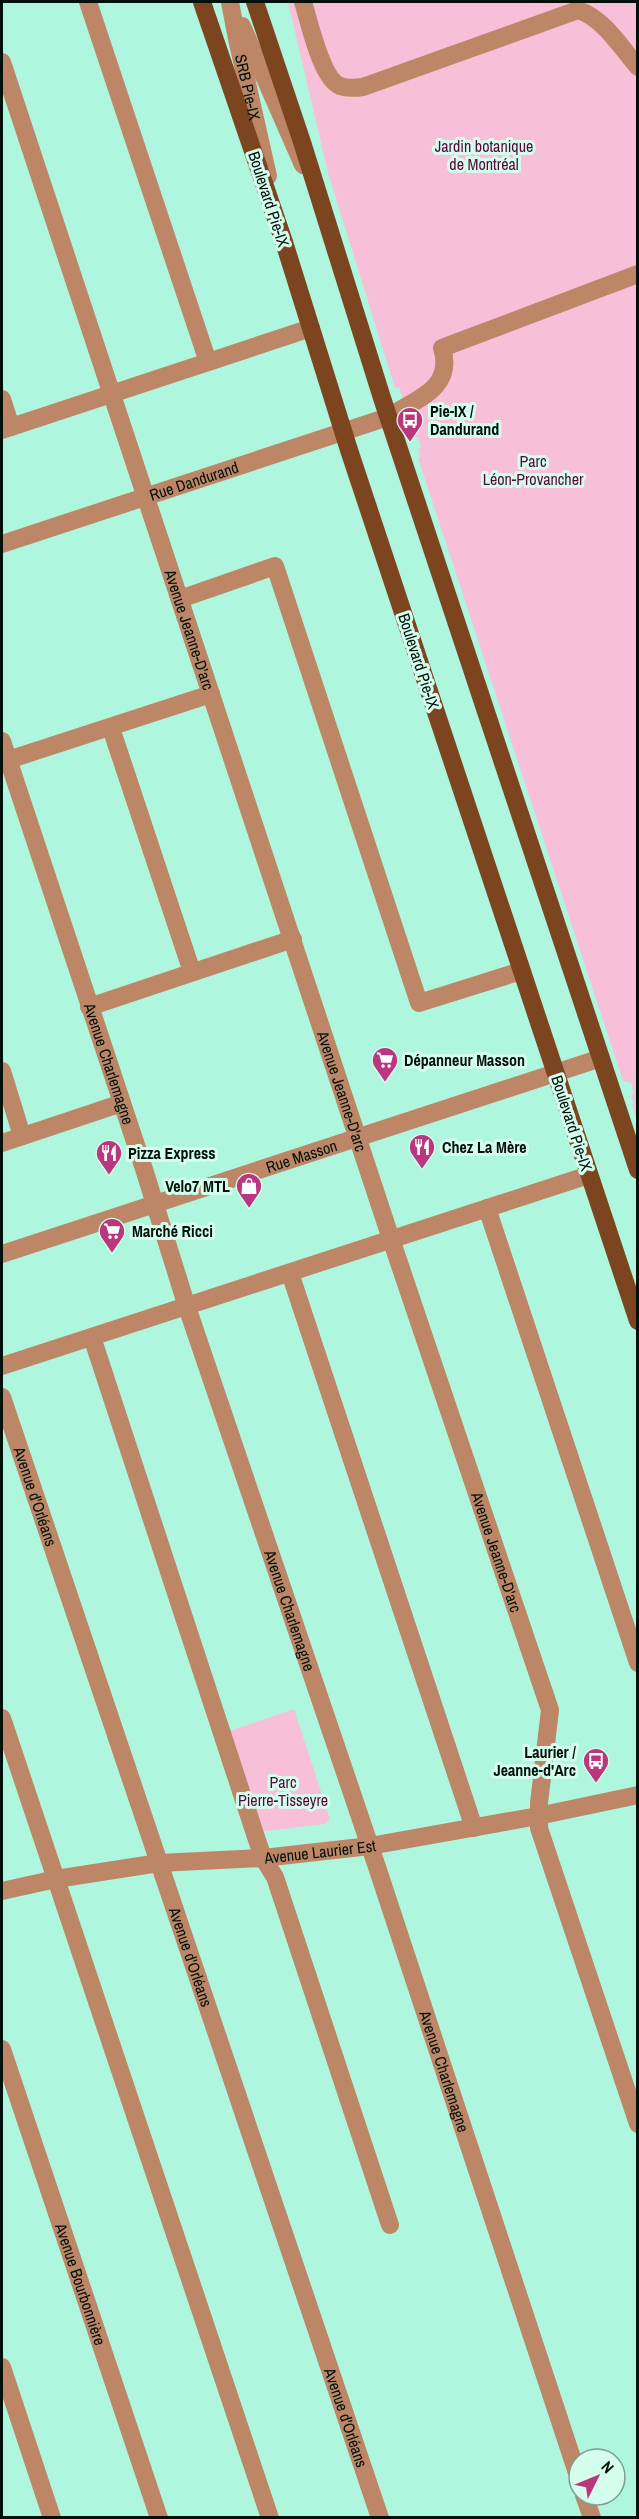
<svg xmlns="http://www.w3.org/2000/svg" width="639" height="2519" viewBox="0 0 639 2519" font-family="'Archivo Narrow',sans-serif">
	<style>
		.green { fill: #f8c0d8 }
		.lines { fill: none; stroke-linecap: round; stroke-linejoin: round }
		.minor { stroke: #bd8767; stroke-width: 18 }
		.major { stroke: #7c441f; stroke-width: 18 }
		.labels { text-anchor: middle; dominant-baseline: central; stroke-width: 6; stroke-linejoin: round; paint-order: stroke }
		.street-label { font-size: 16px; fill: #00100a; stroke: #d4fdee }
		.park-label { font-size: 16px; fill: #580737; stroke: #d4fdee }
		.poi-label { font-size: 16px; font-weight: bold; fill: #00100a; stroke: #d4fdee; text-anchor: start }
	</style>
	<rect width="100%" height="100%" fill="#aff6de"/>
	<path class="green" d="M288,2h349v1120l-5,-17 2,-1 -3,-9 3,-2 -3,-10 -8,-2 -205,-623 2,-1 -2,-8 3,-2 -3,-10 -7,1 -4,-13 3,-4 -11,-34 -4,1 -67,-215z
		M294,1709l36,110 -5,5 -67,8 -31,-100z"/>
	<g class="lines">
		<g class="minor">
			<path d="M88,2l120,360"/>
			<path id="s1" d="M230,2l7,37 31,137"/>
			<path d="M303,2c6,18 18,77 37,84 8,3 16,2 23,1l215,-77c25,8 42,36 60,57"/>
			<path d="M242,26l61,139"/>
			<path id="s2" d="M2,62l389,1177 159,471 -11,93v25l99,296"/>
			<path d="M2,399l9,28"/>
			<path d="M2,430l309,-102"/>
			<path id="s3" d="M2,544l386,-127c26,-17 67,-28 54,-69l196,-74"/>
			<path d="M180,599l95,-33 144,437 102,-32"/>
			<path d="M111,728l81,244"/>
			<path id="s4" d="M2,741l142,428 43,138 190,560 202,612"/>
			<path d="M8,760l203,-66"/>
			<path d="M89,1007l204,-68"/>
			<path d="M2,1071l20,65"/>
			<path d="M2,1143l120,-40"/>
			<path d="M487,1208l151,455"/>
			<path id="s5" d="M2,1254l599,-196"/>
			<path d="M290,1273l184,555"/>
			<path d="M92,1337l163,497 8,24 12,19 115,348"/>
			<path d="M2,1366l587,-191"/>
			<path id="s6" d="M2,1397l378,1121"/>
			<path d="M2,1718l268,800"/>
			<path id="s7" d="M2,1891l54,-12 103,-16 104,-5 107,-12 168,-30 100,-21"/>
			<path id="s8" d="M2,2049l157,469"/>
			<path d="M2,2367l50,151"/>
			<path d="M584,2495l8,23"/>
		</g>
		<path class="major" d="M202,2l82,240 65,208 289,871
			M255,2l47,140 80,256 256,772"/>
	</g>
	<defs>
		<g id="bus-pin" transform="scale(1.35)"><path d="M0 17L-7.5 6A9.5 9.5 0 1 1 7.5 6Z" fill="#ba377e" stroke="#d4fdee"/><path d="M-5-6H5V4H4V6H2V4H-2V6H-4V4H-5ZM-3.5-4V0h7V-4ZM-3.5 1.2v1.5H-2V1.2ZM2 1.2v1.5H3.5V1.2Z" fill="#fff"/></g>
		<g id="supermarket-pin" transform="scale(1.35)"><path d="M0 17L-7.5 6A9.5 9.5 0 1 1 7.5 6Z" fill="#ba377e" stroke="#d4fdee"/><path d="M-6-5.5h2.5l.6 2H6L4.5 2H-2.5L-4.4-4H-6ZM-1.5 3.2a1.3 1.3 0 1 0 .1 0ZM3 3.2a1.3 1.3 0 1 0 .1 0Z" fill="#fff"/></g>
		<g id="restaurant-pin" transform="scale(1.35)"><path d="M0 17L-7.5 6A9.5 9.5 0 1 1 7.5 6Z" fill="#ba377e" stroke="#d4fdee"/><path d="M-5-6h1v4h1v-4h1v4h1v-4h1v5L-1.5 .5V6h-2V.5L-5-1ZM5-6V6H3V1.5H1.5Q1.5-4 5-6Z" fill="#fff"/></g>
		<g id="shop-pin" transform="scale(1.35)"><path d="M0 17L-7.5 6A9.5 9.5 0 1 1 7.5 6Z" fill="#ba377e" stroke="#d4fdee"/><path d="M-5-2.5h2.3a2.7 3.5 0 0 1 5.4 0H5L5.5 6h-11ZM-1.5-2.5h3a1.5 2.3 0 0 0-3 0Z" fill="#fff"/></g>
	</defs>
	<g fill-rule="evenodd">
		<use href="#bus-pin" x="410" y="420"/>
		<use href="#supermarket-pin" x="385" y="1060"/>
		<use href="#restaurant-pin" x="422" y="1147"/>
		<use href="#restaurant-pin" x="109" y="1153"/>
		<use href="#shop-pin" x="249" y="1186"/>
		<use href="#supermarket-pin" x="112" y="1231"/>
		<use href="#bus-pin" x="596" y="1761"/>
	</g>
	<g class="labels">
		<g class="street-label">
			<text stroke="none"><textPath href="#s1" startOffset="87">SRB Pie-IX</textPath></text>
			<text transform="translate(269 199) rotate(72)">Boulevard Pie-IX</text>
			<text stroke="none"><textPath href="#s3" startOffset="202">Rue Dandurand</textPath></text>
			<text stroke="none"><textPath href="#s2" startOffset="598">Avenue Jeanne-D'arc</textPath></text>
			<text transform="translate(419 661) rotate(72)">Boulevard Pie-IX</text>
			<text stroke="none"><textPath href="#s4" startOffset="340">Avenue Charlemagne</textPath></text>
			<text stroke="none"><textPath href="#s2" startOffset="1084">Avenue Jeanne-D'arc</textPath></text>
			<text transform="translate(572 1123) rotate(72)">Boulevard Pie-IX</text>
			<text stroke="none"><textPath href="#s5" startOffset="315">Rue Masson</textPath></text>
			<text stroke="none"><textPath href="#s6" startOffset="105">Avenue d'Orléans</textPath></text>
			<text stroke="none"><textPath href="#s2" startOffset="1570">Avenue Jeanne-D'arc</textPath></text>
			<text stroke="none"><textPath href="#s4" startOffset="916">Avenue Charlemagne</textPath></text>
			<text stroke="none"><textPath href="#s7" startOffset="321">Avenue Laurier Est</textPath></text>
			<text stroke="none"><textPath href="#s6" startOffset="591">Avenue d'Orléans</textPath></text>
			<text stroke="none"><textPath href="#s4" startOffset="1402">Avenue Charlemagne</textPath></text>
			<text stroke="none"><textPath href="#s8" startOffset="248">Avenue Bourbonnière</textPath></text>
			<text stroke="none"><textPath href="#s6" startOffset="1077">Avenue d'Orléans</textPath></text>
		</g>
		<g class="park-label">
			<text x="484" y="146">Jardin botanique<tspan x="484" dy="18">de Montréal</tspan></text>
			<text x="533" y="461">Parc<tspan x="533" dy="18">Léon-Provancher</tspan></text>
			<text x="283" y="1782">Parc<tspan x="283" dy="18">Pierre-Tisseyre</tspan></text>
		</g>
		<g class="poi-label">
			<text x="430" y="411">Pie-IX /<tspan x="430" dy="18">Dandurand</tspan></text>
			<text x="404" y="1060">Dépanneur Masson</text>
			<text x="442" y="1147">Chez La Mère</text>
			<text x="128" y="1153">Pizza Express</text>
			<text x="230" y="1186" text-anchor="end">Velo7 MTL</text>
			<text x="132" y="1231">Marché Ricci</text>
			<text x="576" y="1752" text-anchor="end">Laurier /<tspan x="576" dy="18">Jeanne-d'Arc</tspan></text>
		</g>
	</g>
	<rect width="639" height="2519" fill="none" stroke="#00100a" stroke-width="6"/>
	<g transform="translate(597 2477) rotate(47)"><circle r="28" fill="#d4fdee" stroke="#7f9e93" stroke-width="1.5"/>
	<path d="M0-4.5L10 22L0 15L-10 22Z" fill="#ba377e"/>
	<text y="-9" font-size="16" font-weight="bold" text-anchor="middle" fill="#00100a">N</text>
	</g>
</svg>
